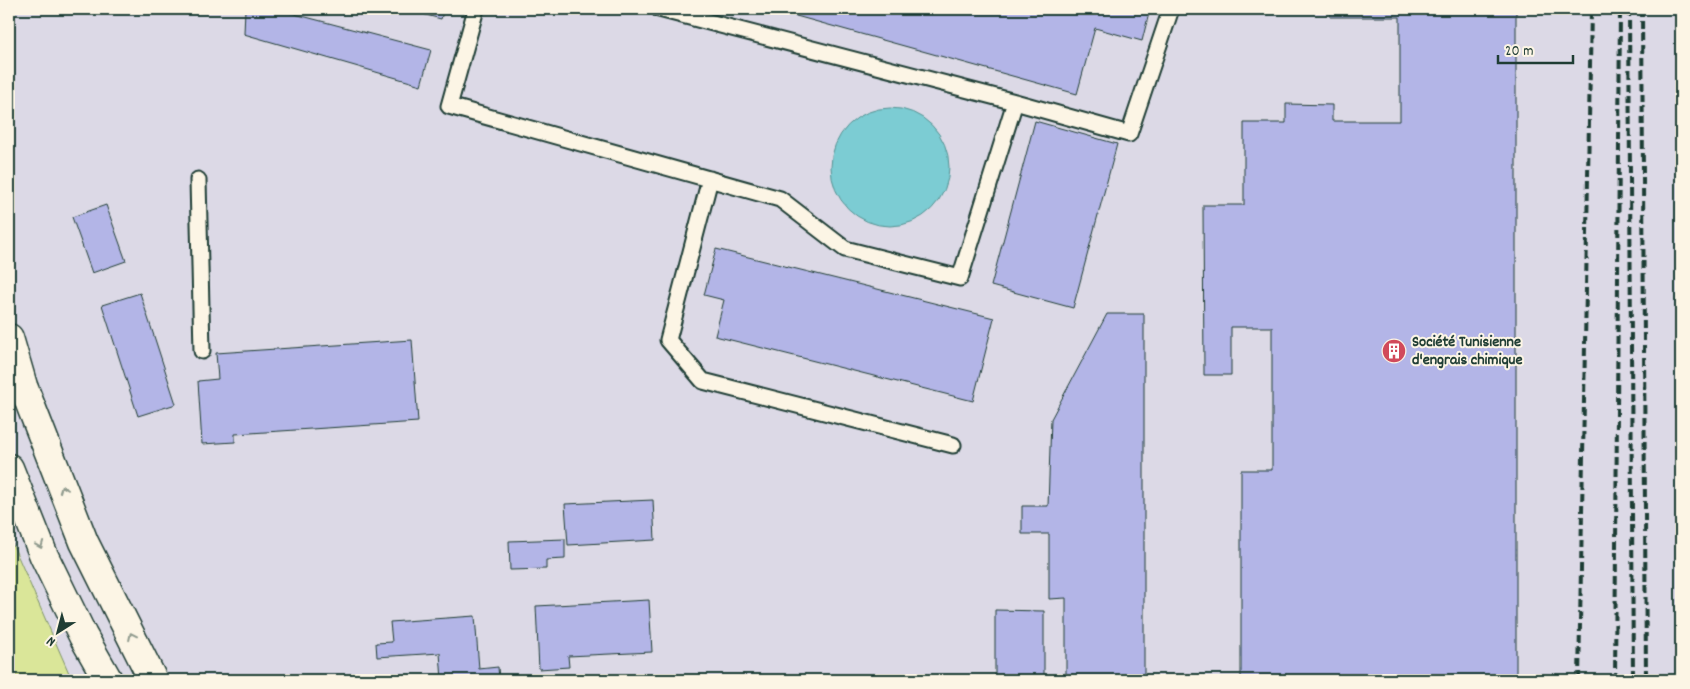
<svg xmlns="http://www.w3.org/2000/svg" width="1690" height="689" viewBox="0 0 1690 689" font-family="Dekko,sans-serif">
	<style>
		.built { fill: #dcd9e6 }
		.green { fill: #dae699; stroke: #7c9266 }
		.water { fill: #7bccd3; stroke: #569393 }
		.building { fill: #b3b5e7; stroke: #1f3d34 }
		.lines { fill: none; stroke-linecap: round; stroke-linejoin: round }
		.service-casing { stroke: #1f3d34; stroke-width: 19 }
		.trunk-casing { stroke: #1f3d34; stroke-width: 31 }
		.service { stroke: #fcf5e5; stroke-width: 15 }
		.trunk { stroke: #fcf5e5; stroke-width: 28 }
		.rail { stroke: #1f3d34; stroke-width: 4; stroke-dasharray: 8 4; stroke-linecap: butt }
		.oneway { stroke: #8e998c }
		.labels { text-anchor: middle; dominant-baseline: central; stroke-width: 4; stroke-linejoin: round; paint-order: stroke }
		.poi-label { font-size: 16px; font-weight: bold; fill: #1f3d34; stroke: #fcf5e5; text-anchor: start }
	</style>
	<rect width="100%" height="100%" fill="#ede8e5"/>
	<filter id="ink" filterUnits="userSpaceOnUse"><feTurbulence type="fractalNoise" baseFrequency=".02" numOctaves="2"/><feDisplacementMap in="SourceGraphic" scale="10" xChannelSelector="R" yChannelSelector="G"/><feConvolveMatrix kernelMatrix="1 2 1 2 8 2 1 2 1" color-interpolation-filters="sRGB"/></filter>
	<g filter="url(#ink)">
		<path class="built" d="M9,9h1672v671h-1609l-63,-144z"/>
		<path class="green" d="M9,536l63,144h-63z"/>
		<path class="water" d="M831 167a59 59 0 1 1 118 0a59 59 0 1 1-118 0Z"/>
		<path class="building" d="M245,9h43l-1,3 144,38 -10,35 -177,-51z
			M404,9h40l-3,10z
			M771,9h379l-8,32 -47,-13 -18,66z
			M1330,9h186v668l-14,-1v4h-261v-210h31v-143h-41v48h-27l-1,-170h41v-82h42v-19l46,1v16h68v-104h-70z
			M1035,121l82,23 -44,164 -82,-22z
			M106,205l20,56 -34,12 -20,-56z
			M716,249l278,69 -21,83 -258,-65 9,-36 -20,-5z
			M140,293l36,111 -38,12 -36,-111z
			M1107,314h37v366h-78v-82l-17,1v-65h-27v-28h26l3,-87z
			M412,340l6,82 -183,12v8l-33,2 -4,-63 20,-2 -2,-26z
			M653,500l2,40 -87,5 -3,-41z
			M565,539v20l-19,1v9l-36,1 -1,-29z
			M649,600l3,52 -84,4 1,11 -30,2 -3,-63z
			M995,610l49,1v69h-49z
			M475,616l4,53 19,-2 1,13h-57l-2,-27 -63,4 -1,-14 16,-1 -2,-20z"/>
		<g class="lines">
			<g class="service-casing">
				<path id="service" d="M476,9l-27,97 331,93 65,50 115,29 55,-176
					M659,9l356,93 114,32 42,-125
					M710,179l-42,161 35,41 250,64
					M198,180l4,171"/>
			</g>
			<g class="trunk-casing">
				<path id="trunk" d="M9,338l14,48 61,156 69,138
					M9,468l35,88 39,80 25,44"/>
			</g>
			<use href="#service" class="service"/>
			<use href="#trunk" class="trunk"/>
			<path class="rail" d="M1629,9l4,671
				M1642,9l4,671
				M1579,680l12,-671
				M1615,680l5,-671"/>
		</g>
		<defs><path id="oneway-chevron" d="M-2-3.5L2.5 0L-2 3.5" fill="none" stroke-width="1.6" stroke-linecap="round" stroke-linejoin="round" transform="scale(1.25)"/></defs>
		<g class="oneway">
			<use href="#oneway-chevron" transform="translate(63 489) rotate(-111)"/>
			<use href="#oneway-chevron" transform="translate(40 545) rotate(68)"/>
			<use href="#oneway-chevron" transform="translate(132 636) rotate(-116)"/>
		</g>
	</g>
	<defs>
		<g id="building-disc" transform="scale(1.25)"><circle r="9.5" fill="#d1495b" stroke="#fcf5e5"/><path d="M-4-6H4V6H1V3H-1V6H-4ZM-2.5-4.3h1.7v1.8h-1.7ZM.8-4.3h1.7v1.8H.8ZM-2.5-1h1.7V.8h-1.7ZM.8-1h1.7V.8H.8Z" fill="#fff"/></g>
	</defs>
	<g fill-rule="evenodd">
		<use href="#building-disc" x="1394" y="351"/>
	</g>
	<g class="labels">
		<g class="poi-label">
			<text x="1412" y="342">Société Tunisienne<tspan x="1412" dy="18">d'engrais chimique</tspan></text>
		</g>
	</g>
	<rect width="1690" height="689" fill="none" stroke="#fcf5e5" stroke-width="30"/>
	<rect x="15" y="15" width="1660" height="659" fill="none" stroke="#1f3d34" stroke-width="2" filter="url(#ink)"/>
	<g transform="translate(58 632) rotate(216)" stroke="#fcf5e5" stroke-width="4" paint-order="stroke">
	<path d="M0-4L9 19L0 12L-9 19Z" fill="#1f3d34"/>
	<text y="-8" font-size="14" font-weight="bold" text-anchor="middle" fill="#1f3d34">N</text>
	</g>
	<path d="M1498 55v8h75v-8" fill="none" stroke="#1f3d34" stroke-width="2.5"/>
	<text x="1505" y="55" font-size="15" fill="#1f3d34" stroke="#fcf5e5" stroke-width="4" paint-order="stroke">20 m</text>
</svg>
